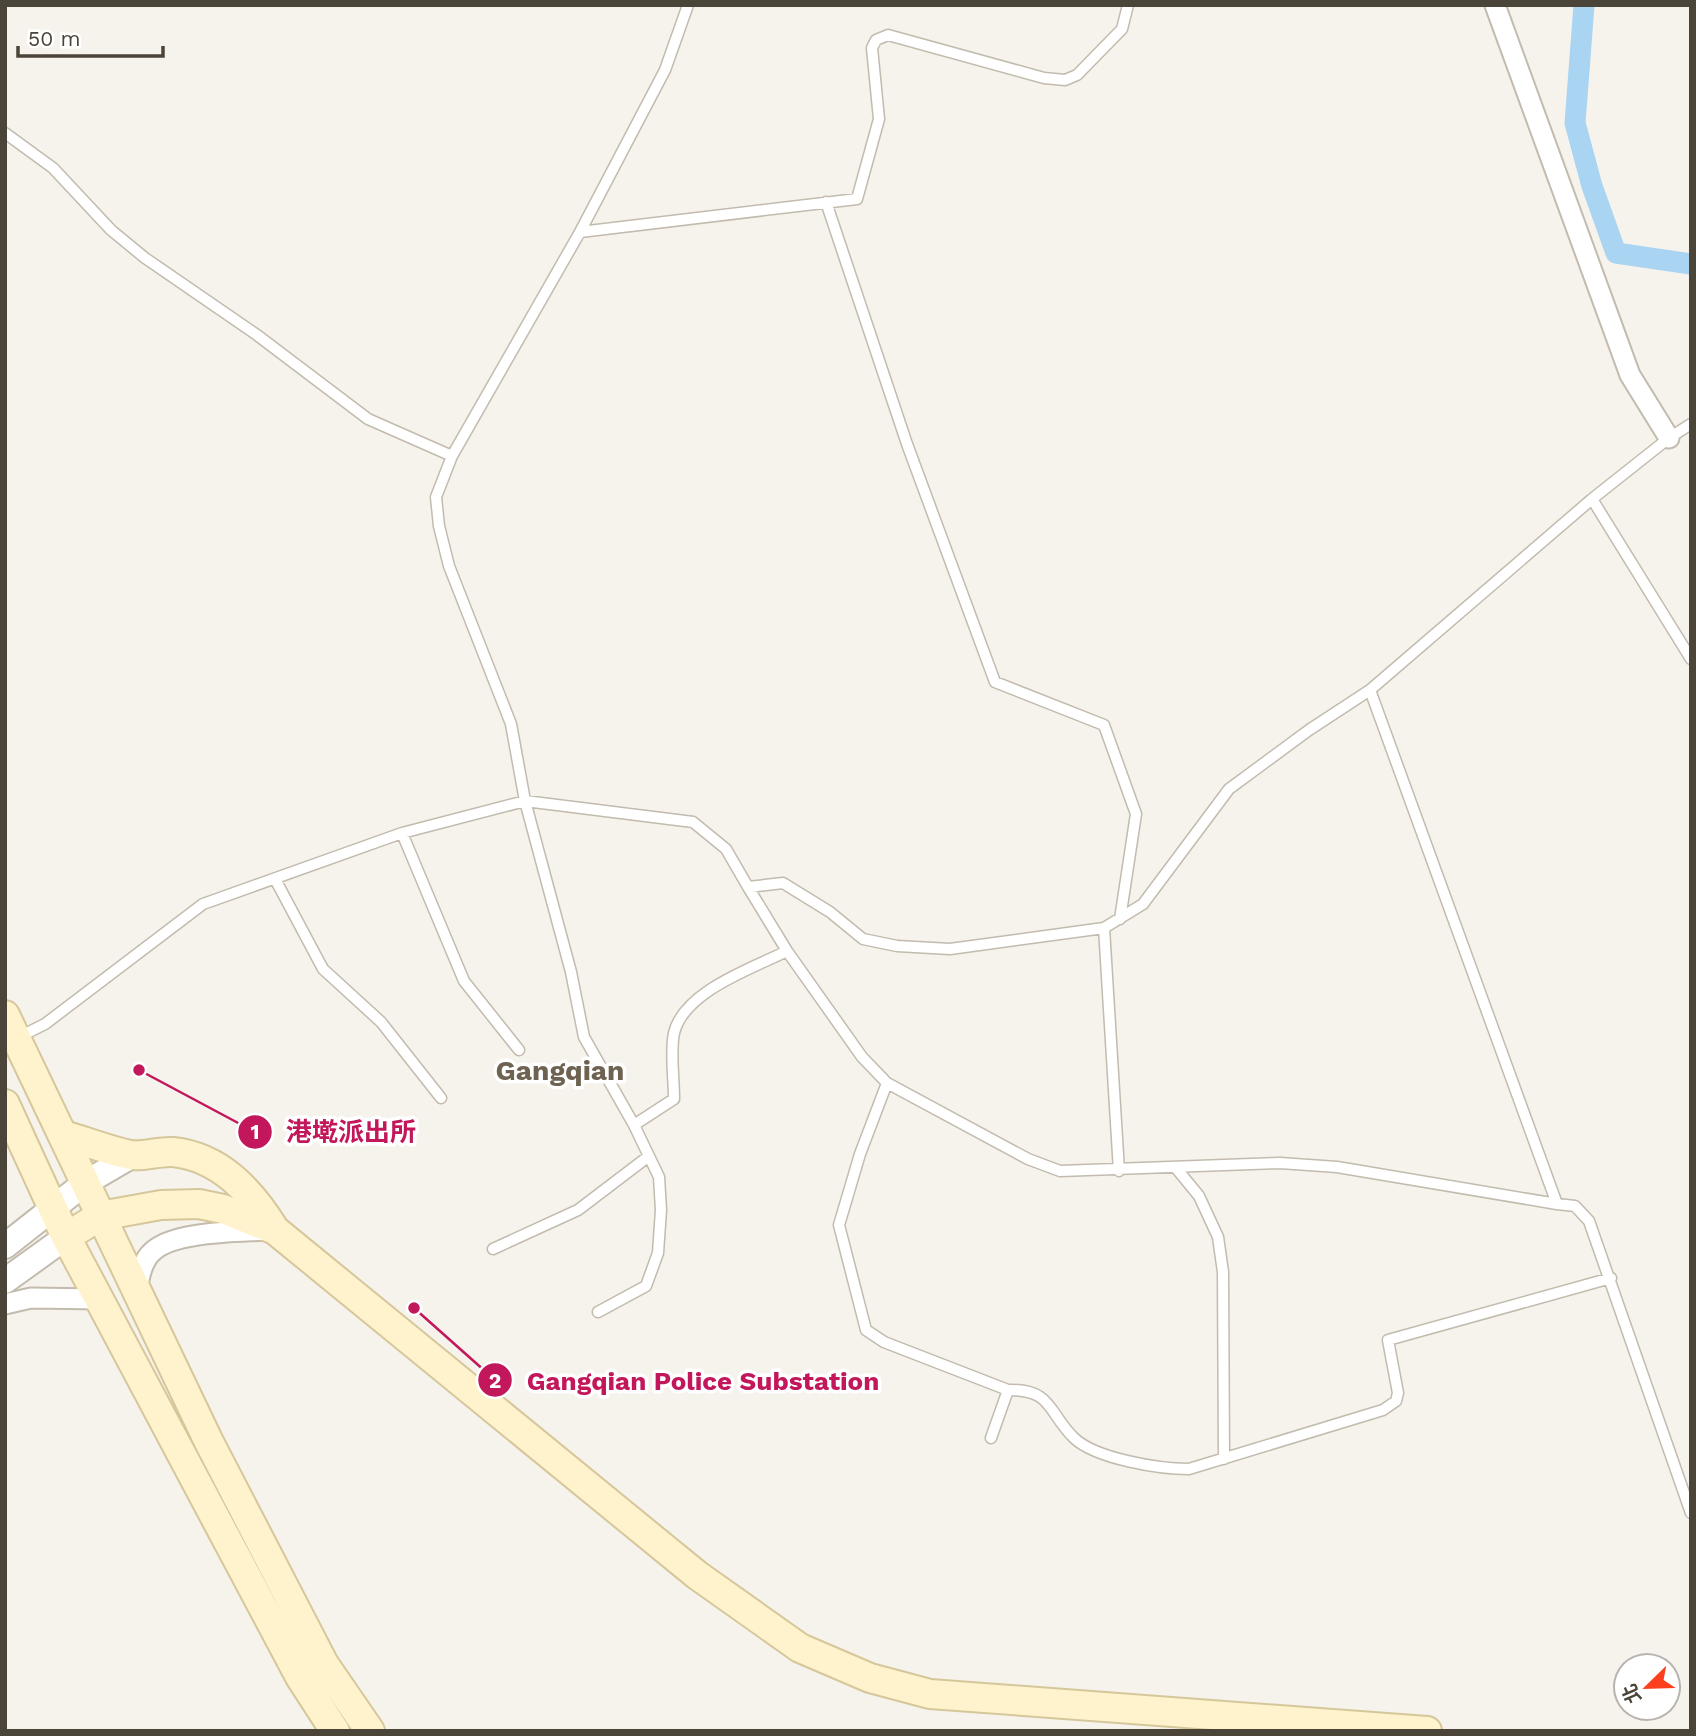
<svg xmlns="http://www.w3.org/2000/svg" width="1696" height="1736" viewBox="0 0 1696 1736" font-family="'Work Sans','Noto Sans TC',sans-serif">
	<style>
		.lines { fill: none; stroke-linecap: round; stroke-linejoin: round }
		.canal { stroke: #a9d4f2; stroke-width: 21 }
		.service-casing { stroke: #c2bbae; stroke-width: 13 }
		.minor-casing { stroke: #c2bbae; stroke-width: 23 }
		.tertiary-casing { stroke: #c2bbae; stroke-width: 28 }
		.secondary-casing { stroke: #d6c79b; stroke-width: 32 }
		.service { stroke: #fff; stroke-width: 10 }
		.minor { stroke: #fff; stroke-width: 19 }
		.tertiary { stroke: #fff; stroke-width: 24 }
		.secondary { stroke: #fff3cd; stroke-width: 28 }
		.labels { text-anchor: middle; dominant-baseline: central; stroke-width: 7; stroke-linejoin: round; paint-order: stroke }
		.quarter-label { font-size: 28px; font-weight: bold; fill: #6e6250; stroke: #fff }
		.leader { fill: none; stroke: #c2185b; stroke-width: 2.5 }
		.callout-dot { fill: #c2185b; stroke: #fff; stroke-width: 2.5 }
		.mark-label { font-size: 21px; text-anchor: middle; font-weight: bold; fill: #fff }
		.callout-label { font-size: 26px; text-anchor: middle; font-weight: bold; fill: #c2185b; stroke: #fff; stroke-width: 7; stroke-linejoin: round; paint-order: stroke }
	</style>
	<rect width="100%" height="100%" fill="#f6f3ec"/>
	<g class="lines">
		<path class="canal" d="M1584,5l-9,118 17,63 24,67 75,11"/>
		<g class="service-casing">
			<path id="service" d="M5,133l48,35 58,62 34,28 112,77 111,84 84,37
				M826,202l81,242 88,238 109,43 32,89 -16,105
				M580,232l277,-33 22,-80 -7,-71 4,-8 12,-5 156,43 21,2 12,-5 45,-46 6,-24
				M1592,499l99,160
				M1370,690l187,514 18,2 14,15 102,292
				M402,833l62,148 55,69
				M275,879l48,90 58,53 60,76
				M748,887l39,64 75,106 25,26 141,76 32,12 220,-8 57,4 220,37
				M1104,928l15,243
				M19,1037l26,-13 158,-120 199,-71 123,-32 168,21 33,27 22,38 35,-4 47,29 33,27 34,7 53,3 154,-21 39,-24 86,-115 80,-59 61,-40 222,-191 77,-61 22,-14
				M887,1083l-27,71 -21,71 27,105 18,12 124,48 -17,48
				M634,1125l40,-26c0,-21 -4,-47 0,-66 10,-42 79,-65 113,-82
				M1176,1168l23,28 19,41 5,35 1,187
				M493,1249l85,-39 71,-54
				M598,1312l48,-26 12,-33 3,-43 -2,-33 -25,-52 -50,-88 -13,-65 -46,-171 -14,-77 -62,-158 -10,-40 -3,-29 16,-41 128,-224 85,-162 23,-65
				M1008,1390c45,-1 40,23 66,48 22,21 86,31 115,31l194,-59 13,-9 2,-8 -10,-53 223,-62"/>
		</g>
		<g class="minor-casing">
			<path id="minor" d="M1495,5l135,370 39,63
				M136,1292c4,-14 5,-30 16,-40 21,-21 87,-20 116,-22
				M5,1304l26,-6 69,1"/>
		</g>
		<g class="tertiary-casing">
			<path id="tertiary" d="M5,1246l80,-63 48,-28
				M5,1281l61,-44"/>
		</g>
		<g class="secondary-casing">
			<path id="secondary" d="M5,1015l203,425 116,224 46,67
				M5,1104l61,133 234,440 35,54
				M63,1135c22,6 44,15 67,20 14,2 29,-4 43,-3 47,5 78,39 102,78
				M66,1237l34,-21 61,-11 38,-1 24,5 52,21 422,345 103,73 70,30 60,16 497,37"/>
		</g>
		<use href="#service" class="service"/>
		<use href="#minor" class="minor"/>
		<use href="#tertiary" class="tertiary"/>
		<use href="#secondary" class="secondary"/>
	</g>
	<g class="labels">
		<g class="quarter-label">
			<text x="560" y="1070">Gangqian</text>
		</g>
	</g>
	<path class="leader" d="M139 1070L255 1132M414 1308L495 1380"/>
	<g class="callout-dot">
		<circle cx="139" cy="1070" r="7"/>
		<circle cx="414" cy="1308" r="7"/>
		<circle cx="255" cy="1132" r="18"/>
		<circle cx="495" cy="1380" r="18"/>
	</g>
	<g class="mark-label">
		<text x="255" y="1139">1</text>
		<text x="495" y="1388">2</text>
	</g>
	<g class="callout-label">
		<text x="351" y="1141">港墘派出所</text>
		<text x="703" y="1390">Gangqian Police Substation</text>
	</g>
	<rect width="1696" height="1736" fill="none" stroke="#4b4439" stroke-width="14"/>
	<g transform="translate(1647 1687) rotate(247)"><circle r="33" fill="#ffffff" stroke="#b7b4b0" stroke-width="2"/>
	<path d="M0-5L12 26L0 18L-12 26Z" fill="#fc3f1d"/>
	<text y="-10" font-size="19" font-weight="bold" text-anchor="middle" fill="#4b4439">北</text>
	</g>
	<path d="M18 46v10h145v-10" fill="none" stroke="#4b4439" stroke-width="3.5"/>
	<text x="28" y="46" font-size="21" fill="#4b4439" stroke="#ffffff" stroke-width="5" paint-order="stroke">50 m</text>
</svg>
